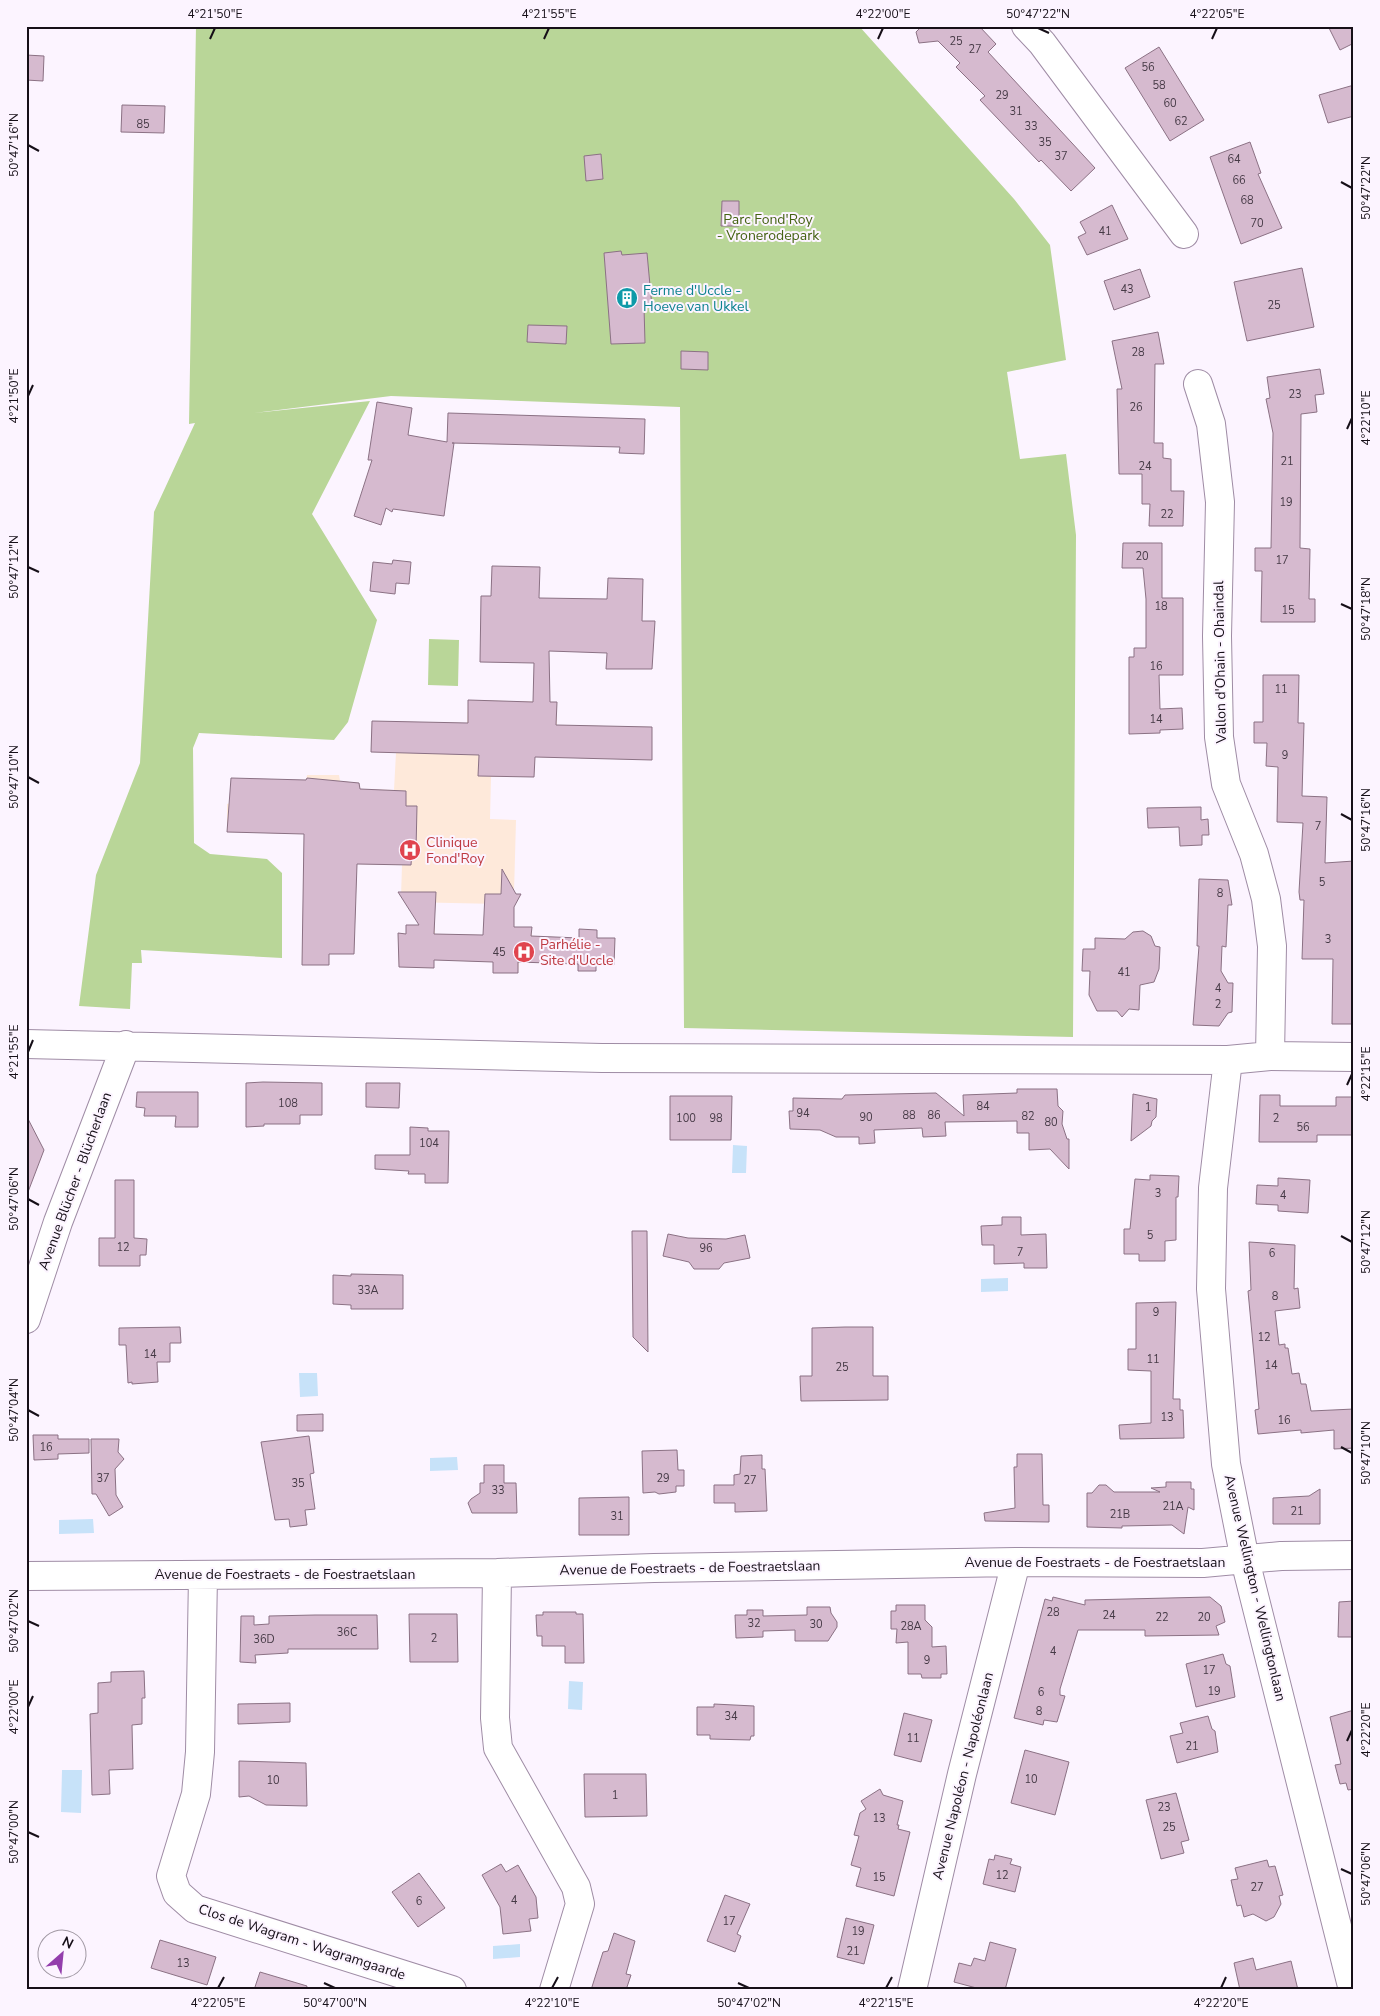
<svg xmlns="http://www.w3.org/2000/svg" width="1380" height="2016" viewBox="0 0 1380 2016" font-family="'Nunito Sans',sans-serif">
	<style>
		.medical { fill: #fee9da }
		.green { fill: #b9d698 }
		.water { fill: #c7e2f9 }
		.building { fill: #d6bacf; stroke: #8b7184 }
		.lines { fill: none; stroke-linecap: round; stroke-linejoin: round }
		.minor-casing { stroke: #9f8ca5; stroke-width: 30 }
		.minor { stroke: #fff; stroke-width: 28 }
		.ticks { fill: none; stroke: #160f18; stroke-width: 2 }
		.labels { text-anchor: middle; dominant-baseline: central; stroke-width: 4; stroke-linejoin: round; paint-order: stroke }
		.number-label { font-size: 11px; fill: #463a46 }
		.park-label { font-size: 14px; fill: #456313; stroke: #fcf4ff }
		.culture-label { font-size: 14px; fill: #0d838f; stroke: #fcf4ff; text-anchor: start }
		.street-label { font-size: 14px; fill: #160f18; stroke: #fcf4ff }
		.health-label { font-size: 14px; fill: #be3a42; stroke: #fcf4ff; text-anchor: start }
		.neatline { fill: none; stroke: #160f18; stroke-width: 2 }
		.ticks-label { font-size: 12px; text-anchor: middle; fill: #160f18 }
	</style>
	<rect width="100%" height="100%" fill="#fcf4ff"/>
	<path class="medical" d="M468,700l89,2v23l95,2v33l-117,-3 -1,20h-43l-1,42 26,1 -2,73 3,4 -3,9v21h18v9l47,2v-9l17,1 1,8h18l-1,27 -18,-1v7h-18v-7l-59,-2 -1,11h-25v-11l-59,-2v8l-35,-1 -1,-34 8,1v-9l29,1v8l48,1 16,-31 -94,-2 -4,-5 1,-32 -45,-1 -3,90h-20l-5,-3v14h-27l2,-131 -77,-2v-28l79,-24 1,-5h32l1,6 19,2 1,6 34,1 2,-37 -25,-1 1,-31 95,2z"/>
	<path class="green" d="M196,26h663l155,173 36,46 16,115 -59,12 13,87 46,-5 10,81 -3,502 -389,-9 -4,-621 -289,-11 -138,17 117,-12 -58,113 65,106 -29,102 -14,18 -135,-7 -6,15 1,95 16,11 57,5 15,14v85l-141,-8 1,13h-10l-2,46 -51,-3 17,-131 44,-112 14,-251 41,-89 -6,1z
		M429,639l30,1 -1,46 -30,-1z"/>
	<path class="water" d="M733,1145l14,1 -1,27h-14z
		M1008,1278v13l-27,1v-13z
		M299,1373h18l1,23 -18,1z
		M457,1457l1,13 -28,1v-13z
		M93,1519l1,14 -35,1v-14z
		M569,1681l14,1 -1,28 -14,-1z
		M62,1770h20l-1,43 -20,-1z
		M520,1944v13l-27,2v-13z"/>
	<path class="building" d="M922,26h57l17,18 -8,8 107,116 -24,23 -30,-31 -2,2 -59,-62 5,-4 -29,-29 4,-4 -22,-22 -19,2 -3,-11z
		M1328,26h26v17l-14,7z
		M1159,47l45,73 -34,21 -45,-73z
		M26,55l18,1 -1,25 -17,-1z
		M1354,85v31l-26,7 -9,-28z
		M122,105l43,1 -1,27 -43,-1z
		M1250,142l11,31 -3,1 24,54 -41,16 -31,-87z
		M601,154l2,25 -17,2 -2,-25z
		M722,201h17v25h-18z
		M1112,205l16,34 -41,16 -9,-18 8,-4 -6,-11z
		M621,251l1,4 25,-2 5,54h-8l1,36 -34,1 -7,-91z
		M1302,268l12,59 -67,14 -13,-59z
		M1140,269l10,28 -36,13 -10,-29z
		M528,325l39,1 -1,18 -39,-2z
		M1158,332l6,32h-9l-1,79h9v15l8,1v32h13l-1,35h-34l1,-22h-8v-30h-23l-2,-85h5l-10,-48z
		M681,351l27,1v18l-27,-1z
		M1320,369l4,25 -9,1 2,17 -16,2 -1,134 10,1 -1,50h6v23h-54l1,-51h-7v-23h16l2,-115 -7,-34 4,-1 -3,-21z
		M377,402l35,6 -4,27 39,7 1,-29 197,6 -1,35 -25,-1 1,-6 -168,-4h2l-10,73 -51,-7 -1,3 -6,-4 -5,17 -27,-9 18,-56h-4z
		M1123,543h39v55h21v77h-24l1,34 22,-1 1,21 -23,1v3l-31,1v-77h5v-9h12v-49l-3,-31h-21z
		M393,560l18,2 -2,22 -13,-1 -1,11 -25,-3 3,-29 19,2z
		M492,566l48,1 -1,31 68,1 1,-21 35,1 -1,42h13l-3,48h-46l1,-16 -58,-2 1,51h7l-1,23 96,2v33l-117,-3 -1,20 -56,-1 1,-21 -108,-3 1,-31 96,2v-23l65,2 1,-39 -54,-1 1,-66h10z
		M1263,675h36l-1,48h6l-2,73 25,1 -2,66 29,-2v163h-22l1,-65h-31l2,-59h-4l-1,-8 4,-69 -26,-1 1,-55 -12,-1 1,-23h-13v-21h9z
		M231,778l75,2 1,-2 52,5 1,6 46,2v15h11l-1,44h-4l-1,15 -54,-1 -3,90h-25v11h-27l2,-131 -77,-2z
		M1201,807v13l7,-1 1,16h-7v10l-22,1 -1,-19 -31,1 -1,-20z
		M502,869l14,25h5l-7,13v20h18l-1,9 48,2v-9l18,1v8h18l-1,27 -18,-1v7h-18v-7l-60,-2v11h-25v-11l-59,-2v8l-35,-1 -1,-34 8,1v-9h13l-21,-33h38l-2,42 49,1 2,-41h16z
		M1199,879l29,1 4,25h-4l-2,42 -4,-1 -1,25 7,12h5l-1,29 -4,1 -9,13 -26,-1 6,-79h-2z
		M1143,931l8,5 4,10 5,1 -1,22 -5,13 -14,3 -1,25 -10,-1 -7,8 -5,-6h-20l-8,-16 1,-24h-8l1,-22h12v-11l30,1 8,-7z
		M263,1082l59,1v32h-22v9h-36v2l-18,1v-44z
		M366,1083h34l-1,25 -33,-1z
		M1017,1089h40l1,17 5,5 -1,13 5,15h2v30l-19,-20 -21,1v-17h-12v-12l-72,1 1,14 -23,1 -1,-9 -48,2 1,13 -16,1v-7h-23l-16,-7 -30,-1 -1,-18h4v-13l49,1 3,-4 91,-2 28,23 -1,-21 54,-2z
		M137,1092h61v35h-23l1,-11h-32l1,-8 -9,-1z
		M1133,1094l24,5 -1,18 -4,4 -1,5 -20,15z
		M1260,1095h20v11h56v-9h18v38h-37v7h-58z
		M670,1096h62l-1,44h-61z
		M26,1115l18,35 -16,42 -2,-1z
		M410,1127l18,1v3h21l-1,52h-23v-9h-17l1,-3 -34,-2v-14h35z
		M1150,1175l29,1 -1,21h-2v43l-11,1v20h-26v-7h-15v-25h6l5,-50 15,1z
		M1278,1178l32,2 -2,33 -30,-2v-6l-22,-1 1,-19 21,1z
		M115,1180h19v58l13,1 -1,16h-6v11h-41v-28h16z
		M1002,1217h19v18l25,-1 1,34h-23v-5l-30,1v-19h-12l-1,-19 21,-1z
		M632,1231h15l1,121 -15,-15z
		M668,1234l20,4 38,1 19,-4 5,23 -26,5 -5,6h-25l-5,-7 -26,-6z
		M1249,1242l46,3 -1,44 4,-1 2,20 -25,3 4,34 6,-1v4h3l4,26 7,-1 2,11h5l5,27 43,-2v39l-20,1v-19l-33,3v-3l-43,4 -3,-24 4,-1 -11,-118 3,-1z
		M351,1274l52,1v34h-52v-4l-18,-1v-29l18,1z
		M1176,1302l-3,97h7v11h3l1,28 -64,1 -1,-14 32,-2v-52l-23,-1v-21h8v-46z
		M180,1327l1,16h-11v19h-13l1,20 -26,2v-2l-4,1 -2,-38h-7v-17z
		M845,1327h28v49h15v24l-87,1 -1,-25h12v-48z
		M323,1414v17h-26v-16z
		M33,1435h25v4h31v14l-31,1v5l-24,1z
		M309,1436l5,37 -4,1 5,35 -10,1 2,15 -17,2 -1,-8 -14,1 -14,-78z
		M91,1439h28l-1,13 6,7 -9,10 1,26 7,12 -14,9 -13,-22h-4z
		M677,1450l1,20h6v16h-8v6l-17,2 -4,-2 -12,1 -1,-42z
		M1017,1454h25l1,51h6v17l-64,-1 -1,-8 31,-5 -1,-41h3z
		M762,1455v14h3l2,42 -32,1v-9h-21v-18h20v-10l6,-1 1,-18z
		M484,1465h20v18h12l1,30h-45l-4,-10 3,-4 9,-6v-10h4z
		M1166,1482h25v7h3v21l-6,-3 -4,27 -12,-9 -50,1v2l-35,-1v-34h5l7,-8h7l8,7h46l-9,-4 15,-1z
		M1320,1489v35h-47v-26l36,-2z
		M629,1497v38h-50v-37z
		M1053,1597l32,8v-5l125,-3 11,9 4,16 -9,4 3,9 -74,1v-6h-67l-18,59v6l5,1 -8,26 -13,-2 -1,5 -29,-7 31,-119 7,2z
		M1354,1601v36h-16l1,-35z
		M896,1605h29v15l7,7v20l14,-1 1,28h-6v4h-19l-1,-4h-13v-32l-12,1 1,-14h-6v-18h5z
		M807,1607h23l1,6 6,9v5l-9,14h-33v-11l-32,1v6l-27,1 -1,-23h12v-5h16v6l44,-1z
		M543,1612h33v2h7l1,49h-19v-17h-23v-10h-5l-1,-21h7z
		M409,1614h48l1,48h-48z
		M315,1615h62l1,34h-90v4l-33,2 1,8 -16,-1 1,-46h13v9l15,-1v-8z
		M1223,1654l3,10 4,2 5,31 -39,10 -10,-43z
		M144,1671l1,27h-3v26l-10,1 1,44 -24,1 1,24 -18,1 -2,-81 8,-1v-30l13,-1v-10z
		M290,1703v19l-52,2v-20z
		M714,1704l40,2v30h-3l-1,4 -40,-1v-4h-13v-28h17z
		M1354,1710v79l-6,1 -2,-7 -6,1 -5,-19 6,-1 -11,-47z
		M904,1713l28,7 -11,42 -27,-7z
		M1208,1716l4,13 3,2 3,21 -41,11 -7,-27 13,-3 -3,-10z
		M1025,1750l44,12 -14,53 -44,-12z
		M239,1761l67,2 1,43 -41,-1 -17,-9 -10,1z
		M584,1774h62l1,42 -62,1z
		M880,1789l3,6 20,6 -6,24h2l-1,4 12,3 -16,64 -38,-10 5,-18 -10,-3 8,-29 -5,-1 6,-22 6,-4 -5,-8z
		M1176,1793l13,47 -8,2 3,11 -23,6 -15,-59z
		M995,1855l17,4 -2,5 11,3 -6,25 -32,-8 6,-25 5,1z
		M1267,1860l2,7 6,-1 8,29 -4,1 2,8 -7,13 -8,4 -13,-7 -9,3 -3,-12 -4,1 -6,-26 7,-1 -3,-11z
		M501,1864l5,8 12,-7 18,32 2,21 -9,1 2,12 -28,3 -3,-27 -18,-32z
		M419,1873l26,35 -27,19 -26,-35z
		M725,1895l25,9 -13,30 4,2 -6,16 -28,-11z
		M846,1918l28,7 -10,39 -27,-7z
		M614,1933l21,8 -9,33 5,1 -5,15h-35l12,-38 5,-1z
		M160,1940l56,17 -9,28 -56,-17z
		M990,1942l26,7 -11,41h-21l-30,-8 5,-19 12,3 3,-8 11,3z
		M1253,1958l3,12 35,-9 7,29h-58l-6,-27z
		M260,1972l47,14 -1,4h-52z"/>
	<g class="lines">
		<g class="minor-casing">
			<path id="minor" d="M1026,26l16,17 142,191
				M1198,384l13,40 9,78 -3,134 2,101 7,47 28,70 12,45 6,47 -2,110
				M26,1044l576,14 626,2 42,-4 84,1
				M1228,1060l-15,128 -2,101 15,175 19,96 108,430
				M26,1319l32,-97 68,-177
				M497,1573l-2,145 3,30 78,139 4,17 -26,86
				M203,1575l-3,177 -4,42 -25,82 6,17 18,16 257,81
				M26,1576l471,-3 157,-5 362,-6 187,1 78,-7 73,-1
				M912,1990l50,-216 54,-212"/>
		</g>
		<use href="#minor" class="minor"/>
	</g>
	<path class="ticks" d="M1038,28l11,5M210,39l5,-11M544,39l5,-11M878,39l5,-11M1212,39l5,-11M28,145l11,6M1341,182l11,6M28,396l5,-11M1347,429l5,-11M28,567l11,5M1341,604l11,5M28,777l11,6M1341,814l11,6M28,1052l5,-12M1347,1085l5,-11M28,1199l11,6M1341,1236l11,6M28,1410l11,6M1341,1447l11,6M28,1621l11,5M28,1707l5,-11M1347,1741l5,-11M28,1832l11,5M1341,1869l11,5M324,1983l11,5M738,1983l11,5M218,1988l6,-11M552,1988l6,-11M886,1988l6,-11M1221,1988l5,-11"/>
	<defs>
		<g id="building-disc" transform="scale(1.125)"><circle r="9.5" fill="#0f9aa8" stroke="#fcf4ff"/><path d="M-4-6H4V6H1V3H-1V6H-4ZM-2.5-4.3h1.7v1.8h-1.7ZM.8-4.3h1.7v1.8H.8ZM-2.5-1h1.7V.8h-1.7ZM.8-1h1.7V.8H.8Z" fill="#fff"/></g>
		<g id="hospital-disc" transform="scale(1.125)"><circle r="9.5" fill="#e0444e" stroke="#fcf4ff"/><path d="M-5-5h3v3.5h4V-5h3V5h-3V1.5h-4V5h-3Z" fill="#fff"/></g>
	</defs>
	<g fill-rule="evenodd">
		<use href="#building-disc" x="627" y="298"/>
		<use href="#hospital-disc" x="410" y="850"/>
		<use href="#hospital-disc" x="524" y="952"/>
	</g>
	<g class="labels">
		<g class="number-label">
			<text x="956" y="41">25</text>
			<text x="975" y="49">27</text>
			<text x="1148" y="67">56</text>
			<text x="1159" y="85">58</text>
			<text x="1002" y="95">29</text>
			<text x="1170" y="103">60</text>
			<text x="1016" y="111">31</text>
			<text x="1181" y="121">62</text>
			<text x="143" y="124">85</text>
			<text x="1031" y="126">33</text>
			<text x="1045" y="142">35</text>
			<text x="1061" y="156">37</text>
			<text x="1234" y="159">64</text>
			<text x="1239" y="180">66</text>
			<text x="1247" y="200">68</text>
			<text x="1257" y="223">70</text>
			<text x="1105" y="231">41</text>
			<text x="1127" y="289">43</text>
			<text x="1274" y="305">25</text>
			<text x="1138" y="352">28</text>
			<text x="1295" y="394">23</text>
			<text x="1136" y="407">26</text>
			<text x="1287" y="461">21</text>
			<text x="1145" y="466">24</text>
			<text x="1286" y="502">19</text>
			<text x="1167" y="514">22</text>
			<text x="1142" y="556">20</text>
			<text x="1282" y="560">17</text>
			<text x="1161" y="606">18</text>
			<text x="1288" y="610">15</text>
			<text x="1156" y="666">16</text>
			<text x="1281" y="689">11</text>
			<text x="1156" y="719">14</text>
			<text x="1285" y="755">9</text>
			<text x="1318" y="826">7</text>
			<text x="1322" y="882">5</text>
			<text x="1220" y="893">8</text>
			<text x="1328" y="939">3</text>
			<text x="499" y="952">45</text>
			<text x="1124" y="972">41</text>
			<text x="1218" y="988">4</text>
			<text x="1218" y="1004">2</text>
			<text x="288" y="1103">108</text>
			<text x="983" y="1106">84</text>
			<text x="1148" y="1107">1</text>
			<text x="803" y="1113">94</text>
			<text x="909" y="1115">88</text>
			<text x="934" y="1115">86</text>
			<text x="1028" y="1116">82</text>
			<text x="866" y="1117">90</text>
			<text x="686" y="1118">100</text>
			<text x="716" y="1118">98</text>
			<text x="1276" y="1118">2</text>
			<text x="1051" y="1122">80</text>
			<text x="1303" y="1127">56</text>
			<text x="429" y="1143">104</text>
			<text x="1158" y="1193">3</text>
			<text x="1283" y="1195">4</text>
			<text x="1150" y="1235">5</text>
			<text x="123" y="1247">12</text>
			<text x="706" y="1248">96</text>
			<text x="1020" y="1252">7</text>
			<text x="1272" y="1253">6</text>
			<text x="368" y="1290">33A</text>
			<text x="1275" y="1296">8</text>
			<text x="1156" y="1312">9</text>
			<text x="1264" y="1337">12</text>
			<text x="150" y="1354">14</text>
			<text x="1153" y="1359">11</text>
			<text x="1271" y="1365">14</text>
			<text x="842" y="1367">25</text>
			<text x="1167" y="1417">13</text>
			<text x="1284" y="1420">16</text>
			<text x="46" y="1447">16</text>
			<text x="103" y="1478">37</text>
			<text x="663" y="1478">29</text>
			<text x="750" y="1480">27</text>
			<text x="298" y="1483">35</text>
			<text x="498" y="1490">33</text>
			<text x="1173" y="1506">21A</text>
			<text x="1297" y="1511">21</text>
			<text x="1120" y="1514">21B</text>
			<text x="617" y="1516">31</text>
			<text x="1053" y="1612">28</text>
			<text x="1109" y="1615">24</text>
			<text x="1162" y="1617">22</text>
			<text x="1204" y="1617">20</text>
			<text x="754" y="1623">32</text>
			<text x="816" y="1624">30</text>
			<text x="911" y="1626">28A</text>
			<text x="347" y="1632">36C</text>
			<text x="434" y="1638">2</text>
			<text x="264" y="1639">36D</text>
			<text x="1053" y="1651">4</text>
			<text x="927" y="1660">9</text>
			<text x="1209" y="1670">17</text>
			<text x="1214" y="1691">19</text>
			<text x="1041" y="1692">6</text>
			<text x="1039" y="1711">8</text>
			<text x="731" y="1716">34</text>
			<text x="913" y="1738">11</text>
			<text x="1192" y="1746">21</text>
			<text x="1031" y="1779">10</text>
			<text x="273" y="1780">10</text>
			<text x="615" y="1795">1</text>
			<text x="1164" y="1807">23</text>
			<text x="879" y="1818">13</text>
			<text x="1169" y="1827">25</text>
			<text x="1002" y="1875">12</text>
			<text x="879" y="1877">15</text>
			<text x="1257" y="1887">27</text>
			<text x="514" y="1900">4</text>
			<text x="419" y="1901">6</text>
			<text x="729" y="1921">17</text>
			<text x="858" y="1931">19</text>
			<text x="853" y="1951">21</text>
			<text x="183" y="1963">13</text>
		</g>
		<g class="park-label">
			<text x="768" y="219">Parc Fond'Roy<tspan x="768" dy="16">- Vronerodepark</tspan></text>
		</g>
		<g class="culture-label">
			<text x="643" y="290">Ferme d'Uccle -<tspan x="643" dy="16">Hoeve van Ukkel</tspan></text>
		</g>
		<g class="street-label">
			<text transform="translate(1220 662) rotate(-91)">Vallon d'Ohain - Ohaindal</text>
			<text transform="translate(75 1181) rotate(-70)">Avenue Blücher - Blücherlaan</text>
			<text x="1095" y="1562">Avenue de Foestraets - de Foestraetslaan</text>
			<text transform="translate(690 1568) rotate(-1)">Avenue de Foestraets - de Foestraetslaan</text>
			<text x="285" y="1574">Avenue de Foestraets - de Foestraetslaan</text>
			<text transform="translate(1255 1588) rotate(77)">Avenue Wellington - Wellingtonlaan</text>
			<text transform="translate(963 1776) rotate(-76)">Avenue Napoléon - Napoléonlaan</text>
			<text transform="translate(302 1942) rotate(18)">Clos de Wagram - Wagramgaarde</text>
		</g>
		<g class="health-label">
			<text x="426" y="842">Clinique<tspan x="426" dy="16">Fond'Roy</tspan></text>
			<text x="540" y="944">Parhélie -<tspan x="540" dy="16">Site d'Uccle</tspan></text>
		</g>
	</g>
	<rect width="1380" height="2016" fill="none" stroke="#fcf4ff" stroke-width="55"/>
	<g transform="translate(62 1954) rotate(27)"><circle r="24" fill="#fcf4ff" stroke="#a098a3"/>
	<path d="M0-4L9 19L0 12L-9 19Z" fill="#933eac"/>
	<text y="-8" font-size="14" font-weight="bold" text-anchor="middle" fill="#160f18">N</text>
	</g>
	<rect x="28" y="28" width="1324" height="1960" class="neatline"/>
	<g class="ticks-label">
		<text x="215" y="18">4°21'50"E</text>
		<text x="549" y="18">4°21'55"E</text>
		<text x="883" y="18">4°22'00"E</text>
		<text x="1038" y="18">50°47'22"N</text>
		<text x="1217" y="18">4°22'05"E</text>
		<text transform="translate(14 145) rotate(-90)" y="4">50°47'16"N</text>
		<text transform="translate(1366 188) rotate(-90)" y="4">50°47'22"N</text>
		<text transform="translate(14 396) rotate(-90)" y="4">4°21'50"E</text>
		<text transform="translate(1366 418) rotate(-90)" y="4">4°22'10"E</text>
		<text transform="translate(14 567) rotate(-90)" y="4">50°47'12"N</text>
		<text transform="translate(1366 609) rotate(-90)" y="4">50°47'18"N</text>
		<text transform="translate(14 777) rotate(-90)" y="4">50°47'10"N</text>
		<text transform="translate(1366 820) rotate(-90)" y="4">50°47'16"N</text>
		<text transform="translate(14 1052) rotate(-90)" y="4">4°21'55"E</text>
		<text transform="translate(1366 1074) rotate(-90)" y="4">4°22'15"E</text>
		<text transform="translate(14 1199) rotate(-90)" y="4">50°47'06"N</text>
		<text transform="translate(1366 1242) rotate(-90)" y="4">50°47'12"N</text>
		<text transform="translate(14 1410) rotate(-90)" y="4">50°47'04"N</text>
		<text transform="translate(1366 1453) rotate(-90)" y="4">50°47'10"N</text>
		<text transform="translate(14 1621) rotate(-90)" y="4">50°47'02"N</text>
		<text transform="translate(14 1707) rotate(-90)" y="4">4°22'00"E</text>
		<text transform="translate(1366 1730) rotate(-90)" y="4">4°22'20"E</text>
		<text transform="translate(14 1832) rotate(-90)" y="4">50°47'00"N</text>
		<text transform="translate(1366 1874) rotate(-90)" y="4">50°47'06"N</text>
		<text x="218" y="2007">4°22'05"E</text>
		<text x="335" y="2007">50°47'00"N</text>
		<text x="552" y="2007">4°22'10"E</text>
		<text x="749" y="2007">50°47'02"N</text>
		<text x="886" y="2007">4°22'15"E</text>
		<text x="1221" y="2007">4°22'20"E</text>
	</g>
</svg>
